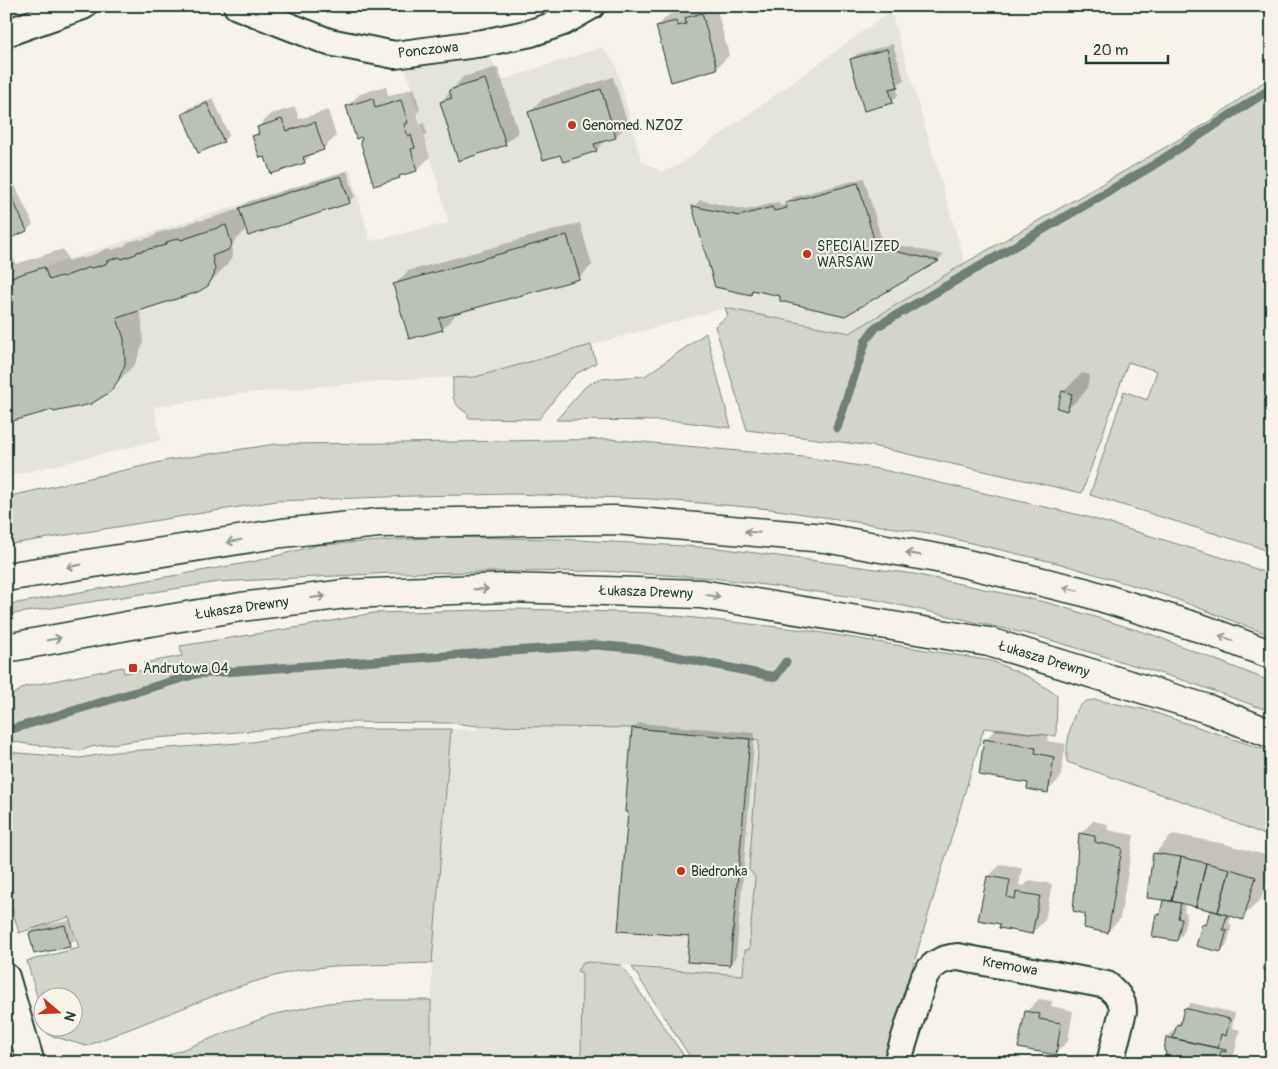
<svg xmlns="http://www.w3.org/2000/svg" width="1278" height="1069" viewBox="0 0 1278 1069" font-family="Pangolin,sans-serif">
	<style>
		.built { fill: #e5e4d9 }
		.green { fill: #d3d5ca; stroke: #79897f }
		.shadow { fill: #0003 }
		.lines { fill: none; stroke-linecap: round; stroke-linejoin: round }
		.stream { stroke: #6f8077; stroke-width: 9 }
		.building { fill: #bbc1b6; stroke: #1f3d34 }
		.minor-casing { stroke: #1f3d34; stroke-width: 30 }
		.major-casing { stroke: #1f3d34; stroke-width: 31 }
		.minor { stroke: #f7f3e8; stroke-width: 26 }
		.major { stroke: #f7f3e8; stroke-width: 28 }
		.oneway { stroke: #8b988e }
		.poi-dot { fill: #c8321e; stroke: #f7f3e8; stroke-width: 2 }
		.labels { text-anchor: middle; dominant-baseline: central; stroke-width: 4; stroke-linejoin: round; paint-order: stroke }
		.street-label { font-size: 14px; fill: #1f3d34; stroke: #f7f3e8 }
		.poi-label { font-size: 14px; fill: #1f3d34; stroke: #f7f3e8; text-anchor: start }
	</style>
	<rect width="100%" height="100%" fill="#f7f3e8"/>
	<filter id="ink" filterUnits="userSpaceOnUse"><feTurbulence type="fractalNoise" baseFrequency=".02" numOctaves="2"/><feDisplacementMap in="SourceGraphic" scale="10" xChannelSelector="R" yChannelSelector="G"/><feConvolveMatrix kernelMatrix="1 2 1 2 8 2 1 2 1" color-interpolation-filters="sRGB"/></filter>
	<g filter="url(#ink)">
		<path class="built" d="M891,11l74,252 -115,70 -125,-25 -250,69 -69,2 -168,15 -84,13 7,33 -155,37v-198l344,-110 20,72 79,-18 -44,-156 38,-4 47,-9 10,27 102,-34 14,18 25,95 20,12 16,-6z
			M493,725l139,3 128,12 -11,129 6,8 -6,73h-4l-2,25 -141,-12 -25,8 5,1 -1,91h-150l1,-100 19,-234 26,1 1,-4z"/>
		<path class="green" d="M1272,76v477l-20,-8 -162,-50 34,-104 23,9 10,-29 -29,-9 -46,131 -210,-47 -125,-16 -32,-104 13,-10 -3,-8 125,25 115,-70 239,-138z
			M706,333l25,95 -54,-7 -121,-1 30,-34 13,-7 46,-3z
			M591,345l5,18 -20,11 -10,10 -27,35 -71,-1v-4c-18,-12 -15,-16 -15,-36l22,-1z
			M610,439l194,18 75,12 205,47 153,46 35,13v61l-104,-40 -107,-32 -133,-31 -157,-24 -120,-10 -137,-5 -101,2 -137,5 -270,44v-48l163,-37 107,-16 125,-1z
			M444,537l116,2 158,9 196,26 135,29 104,32 119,47v30l-83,-30 -152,-46 -160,-36 -164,-22 -112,-7 -208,2 -174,9 -213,33v-10l246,-43 66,-17z
			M518,609l131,4 156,17 187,31 37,16 28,18 -1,41 -72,-8 -100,335h-190l-62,-96 111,8 2,-25h4l6,-73 -6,-8 10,-129 -127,-12 -154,-2 -27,-3 -119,-1 -80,9 -98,7 -63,9 -11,4 -74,-10v-41l18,-13 99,-20 1,6 21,-3 -1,-7 38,-7 -2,-10 126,-20 67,-13z
			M1097,700l50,10 125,42v86l-82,-34 -123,-42c-1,-15 3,-52 18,-60 3,-2 8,-2 12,-2z
			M322,729h129l-19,234 -99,3 -35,4 -31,8 -30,9 -151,59 -37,-11 -3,-8 26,-1v-30h-30v18l-15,-53 52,-13 -10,-31 -50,16 -13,-46v-135l74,6 35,-6 137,-10z
			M587,962l34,3 68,98h-108l1,-90 -5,-2 5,-7z
			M365,1000h66v63h-283l123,-48 57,-12z"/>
		<path class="shadow" d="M698,6h18l13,49 -12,13 -60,-42 13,-12 18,-5 2,5z
			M893,44l11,36 -8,6 2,9 -6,6 -41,-41 6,-6z
			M498,67l20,65 -13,12 -64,-42 22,-25z
			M613,77l15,47 -13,13 -8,2 -11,11 -35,4 -31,-42 13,-13z
			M386,86l2,10 26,-8 6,21 -3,4 3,11 4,-1 3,11 -3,3 6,20 -13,13 -14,4 -4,3 -36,-37 -16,-34 13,-12z
			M213,98l16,37 -6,6 -40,-27 6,-6z
			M295,107l4,12 29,-9 8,26 -13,13 -9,3 -10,10 -38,-7 -12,-19 5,-5 -1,-4 13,-13z
			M6,166l27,58 -6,6 -21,9z
			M347,171l8,25 -6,6 -102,27 -15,15 1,11 -6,10 -20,20 -68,25 3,10 1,24 -8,20 -32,33 -12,6 -38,5 -47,13v-169l5,-2 5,14 47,-15 6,12 12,-4 2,2 26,-11 3,2 12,-4 4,-4 11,-3 2,1 13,-4 3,-3 27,-7 3,-2 11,-4 2,1 40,-12 7,-7z
			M864,178l18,63 62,14 -5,5 -94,54 -63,-19 -27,-6 -5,4 -34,-7 -22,-80 6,-6 46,10 32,-8 2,4 7,-2 6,-7z
			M580,223l12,42 -13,13 -125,35 1,3 -13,13 -47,-45 13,-13z
			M1082,373l8,2 -4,16 -19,19 -4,-18z
			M639,723l116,10 -19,225 -6,6 -40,-29 -57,-206z
			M998,727l50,8 -1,6 19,3 -6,35 -13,12 -17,-9 -45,-42z
			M1093,821l15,3 -1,5 5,2 22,4 -14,84 -13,13 -21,-19 -6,-79z
			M1173,834l52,10 47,13v10l-11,32 -19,19 -11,-3 -2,9 3,1 -5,20 -6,6 -18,-26 6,-6 2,-9 -26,-6 -1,8 3,1 -4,21 -6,6 -19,-25 4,-5 2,-10 -10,-46z
			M1001,864l21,4 -3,17 5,1 6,-6 22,4 -7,36 -13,13 -30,-10 -14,-46z
			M70,920l5,20 -6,6 -39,-13 6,-6z
			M1039,999l13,2 -1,5 22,5 -5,30 -13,13 -29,-42z
			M1191,1003l44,10 -3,15 8,2 -8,33h-67l2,-26 15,-16 3,-12z"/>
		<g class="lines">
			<path class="stream" d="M837,428l29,-88 10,-13 276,-161 120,-78
				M12,729l184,-55 400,-29 43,4 136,28 11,-15"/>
		</g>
		<path class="building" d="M702,13l15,56 -46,13 -15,-56 20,-5 1,5 9,-2 -1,-6z
			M887,49l11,38 -9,2 4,14 -29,8 -14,-52z
			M485,79l21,66 -48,16 -18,-59 12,-4 -3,-8z
			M601,89l15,49 -22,6 3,7 -34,11 -3,-7 -17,5 -15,-48z
			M373,98l2,10 26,-8 7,23 -4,1 4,12 3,-1 4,13 -4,1 6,22 -18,5 1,2 -26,8 -14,-45 2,-1 -1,-3 -5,2 -10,-33z
			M207,103l17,39 -26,11 -16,-39z
			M282,119l5,12 28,-9 9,28 -21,7 2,6 -34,11 -6,-17 -5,1 -8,-22 7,-2 -2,-7z
			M341,176l9,27 -102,33 -9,-28z
			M858,183l18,64 63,14 -94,55 -65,-15v-5l-28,-6 -1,5 -36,-8 -23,-81 47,10 33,-9 2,4 13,-3 -2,-5z
			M6,184l21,47 -21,9z
			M226,225l6,20 -4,5 -16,6 3,13 -1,6 -6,11 -10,6 -81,26 7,21 1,25 -7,17 -8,11 -19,12 -37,8 -2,-2 -46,13v-144l38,-12 5,13 12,-4 2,1 27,-10 2,1 14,-4 1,-3 12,-4 3,2 14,-5 1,-2 29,-7 1,-3 12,-4 2,2z
			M567,235l13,44 -141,39 4,12 -34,9 -16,-55z
			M6,259l6,19 -6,1z
			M1062,391l10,3 -5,17 -10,-3z
			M632,728l118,11 -20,226 -43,-3 2,-26 -71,-5 10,-119h-3z
			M984,739l52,9 -1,5 19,4 -6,36 -21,-4 1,-6 -49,-8z
			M1079,833l16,3v6l4,1 23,5 -14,85 -24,-5 1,-14 -12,-3z
			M1153,853l28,4 -9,44 -25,-3z
			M1181,857l25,6 -10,44 -24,-6z
			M1206,863l24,6 -12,43 -22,-5z
			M1230,869l26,8 -13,43 -25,-8z
			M987,876l23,4 -3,17 8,2 1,-7 24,4 -8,38 -33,-6 1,-4 -22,-4z
			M1163,900l18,3 -3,15 4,1 -5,22 -25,-4 4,-23 4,1z
			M1210,910l17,5 -4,15h4l-6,22 -25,-6 6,-22 4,1z
			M1272,914v18l-6,-2z
			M65,925l5,22 -36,7 -5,-21z
			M1272,947v26l-9,-4z
			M1184,1008l46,11 -4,17 -5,-2 -3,14 -45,-10 4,-14 3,1z
			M1025,1011l15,3 -1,5 22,4 -5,32 -38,-7z
			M1166,1037l60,13v2l-5,-1 -3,12h-54l2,-11 -2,-1z"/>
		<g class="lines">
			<g class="minor-casing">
				<path id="minor" d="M237,6l92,36 66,13 88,-12 48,-10 32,-11 28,-16
					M6,33l77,-27
					M6,977l25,86
					M897,1063l26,-83c7,-15 18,-22 35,-23l149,28c9,8 16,14 16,26l-13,52"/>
			</g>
			<g class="major-casing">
				<path id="major" d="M6,577l276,-44 49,-5 48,-5 236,-3 210,18 134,24 125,30 119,37 69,26
					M6,648l126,-23 109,-18 105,-13 162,-6 193,6 288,48 219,67 64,25"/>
			</g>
			<use href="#minor" class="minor"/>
			<use href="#major" class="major"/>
		</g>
		<defs><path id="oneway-shaft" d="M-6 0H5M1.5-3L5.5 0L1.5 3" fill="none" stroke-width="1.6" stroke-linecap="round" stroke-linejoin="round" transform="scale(1.25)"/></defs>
		<g class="oneway">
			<use href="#oneway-shaft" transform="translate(752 532) rotate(-175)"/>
			<use href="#oneway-shaft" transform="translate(234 541) rotate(171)"/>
			<use href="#oneway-shaft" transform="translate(913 554) rotate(-170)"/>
			<use href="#oneway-shaft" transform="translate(74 566) rotate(171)"/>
			<use href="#oneway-shaft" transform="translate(481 589) rotate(-1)"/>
			<use href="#oneway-shaft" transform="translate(1071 589) rotate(-166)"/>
			<use href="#oneway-shaft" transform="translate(713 596) rotate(10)"/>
			<use href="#oneway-shaft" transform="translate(318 597) rotate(-7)"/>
			<use href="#oneway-shaft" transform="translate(1226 638) rotate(-159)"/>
			<use href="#oneway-shaft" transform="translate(54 639) rotate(-10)"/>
		</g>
	</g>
	<g class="poi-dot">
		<circle cx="572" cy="125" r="5"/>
		<circle cx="807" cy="254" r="5"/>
		<rect x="128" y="663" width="10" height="10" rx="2.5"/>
		<circle cx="681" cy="871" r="5"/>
	</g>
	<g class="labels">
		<g class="street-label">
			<text transform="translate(428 50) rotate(-6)">Ponczowa</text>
			<text transform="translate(646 592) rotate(2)">Łukasza Drewny</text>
			<text transform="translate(242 608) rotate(-8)">Łukasza Drewny</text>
			<text transform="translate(1044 659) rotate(17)">Łukasza Drewny</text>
			<text transform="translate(1010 966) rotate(10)">Kremowa</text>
		</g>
		<g class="poi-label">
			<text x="582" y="125">Genomed. NZOZ</text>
			<text x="817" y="246">SPECIALIZED<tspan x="817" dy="16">WARSAW</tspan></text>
			<text x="143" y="668">Andrutowa 04</text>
			<text x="691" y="871">Biedronka</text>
		</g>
	</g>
	<rect width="1278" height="1069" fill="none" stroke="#f7f3e8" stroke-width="25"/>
	<rect x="12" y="12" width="1253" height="1044" fill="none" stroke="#1f3d34" stroke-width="2" filter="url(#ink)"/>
	<g transform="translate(58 1012) rotate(109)"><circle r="24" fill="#f7f3e8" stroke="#a1aaa0"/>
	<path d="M0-4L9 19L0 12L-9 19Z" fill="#c8321e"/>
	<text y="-8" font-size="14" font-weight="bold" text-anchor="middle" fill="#1f3d34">N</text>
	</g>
	<path d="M1086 55v8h82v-8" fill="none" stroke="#1f3d34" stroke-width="2.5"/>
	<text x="1093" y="55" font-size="15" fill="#1f3d34" stroke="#f7f3e8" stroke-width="4" paint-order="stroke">20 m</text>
</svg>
